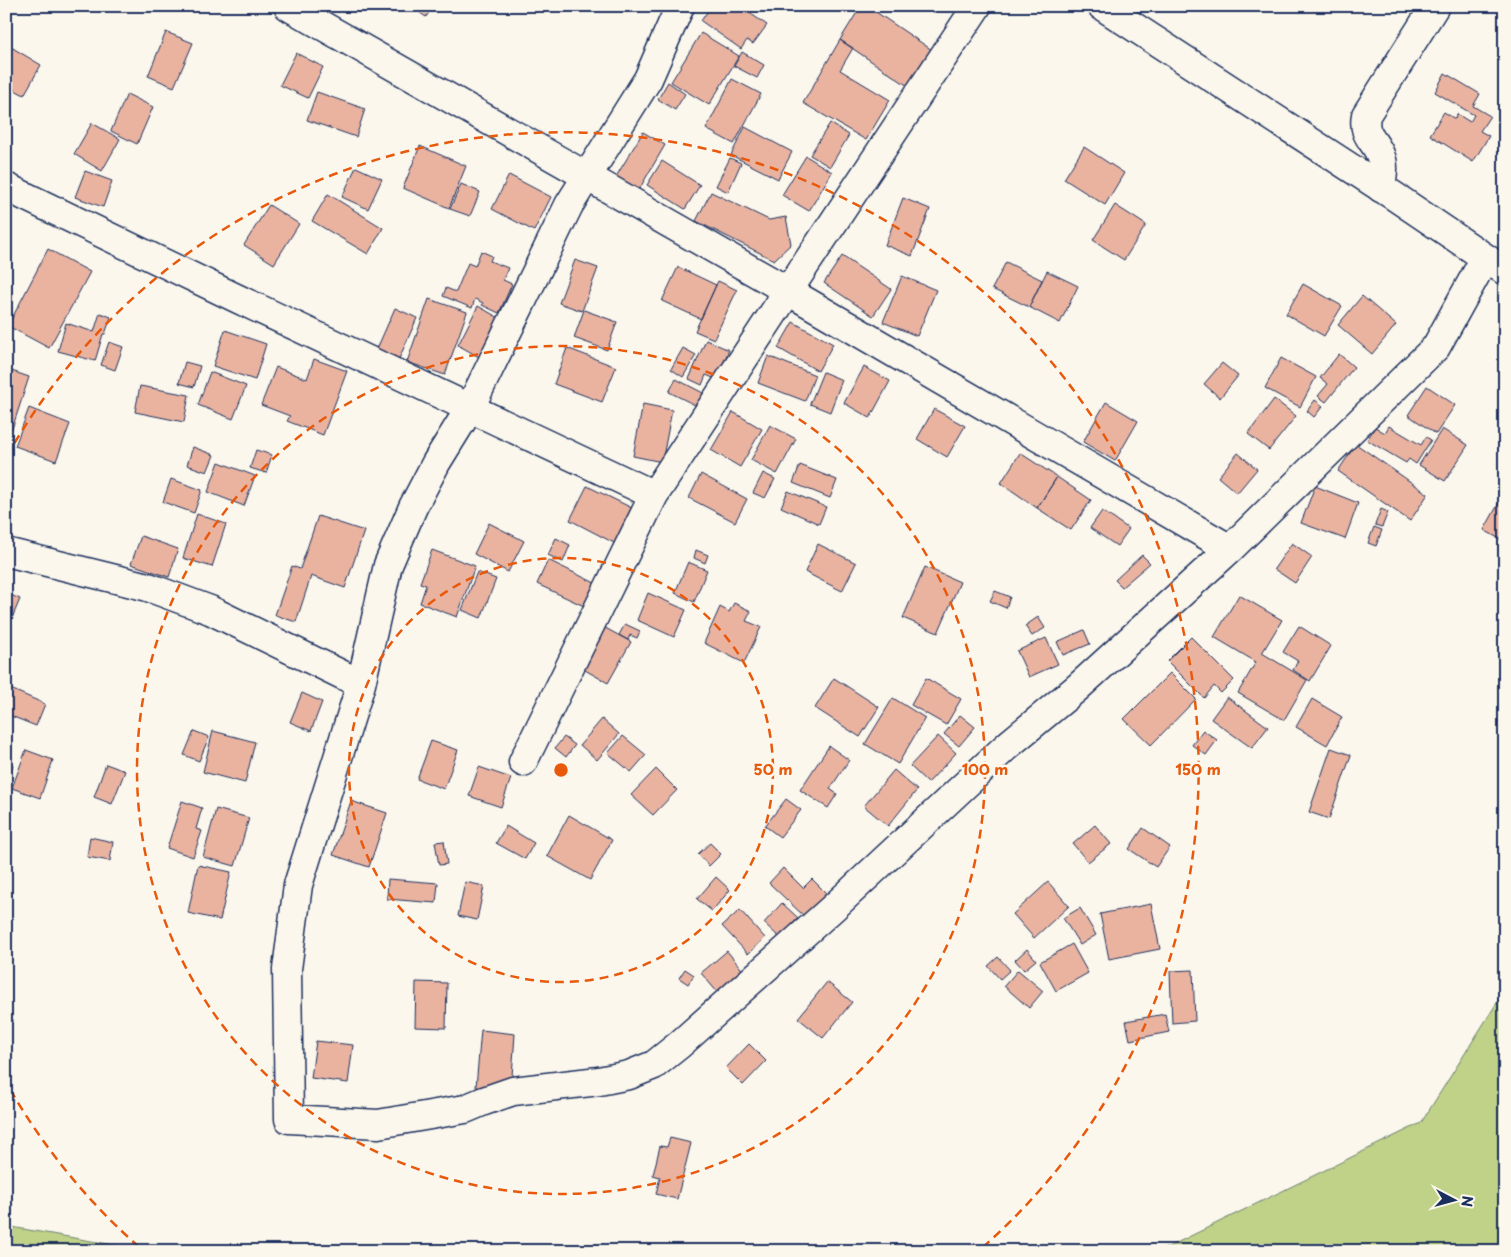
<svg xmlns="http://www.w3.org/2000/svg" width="1511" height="1257" viewBox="0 0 1511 1257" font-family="'Playpen Sans',sans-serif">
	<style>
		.green { fill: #bfd288; stroke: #6d8073 }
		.building { fill: #eab3a0; stroke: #1b2f5e }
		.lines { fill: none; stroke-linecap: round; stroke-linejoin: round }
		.minor-casing { stroke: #1b2f5e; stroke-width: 31 }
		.highway-casing { stroke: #1b2f5e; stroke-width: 31 }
		.minor { stroke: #fbf7ec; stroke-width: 28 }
		.highway { stroke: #fbf7ec; stroke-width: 28 }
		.ring { fill: none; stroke: #e8590c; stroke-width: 2.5; stroke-dasharray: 9 6 }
		.centre { fill: #e8590c; stroke: #fbf7ec; stroke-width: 2.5 }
		.ring-label { font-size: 15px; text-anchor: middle; font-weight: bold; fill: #e8590c; stroke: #fbf7ec; stroke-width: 5; stroke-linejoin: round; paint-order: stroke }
	</style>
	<rect width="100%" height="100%" fill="#fbf7ec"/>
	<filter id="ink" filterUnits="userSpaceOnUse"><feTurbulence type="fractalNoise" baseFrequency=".02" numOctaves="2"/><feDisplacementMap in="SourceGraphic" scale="10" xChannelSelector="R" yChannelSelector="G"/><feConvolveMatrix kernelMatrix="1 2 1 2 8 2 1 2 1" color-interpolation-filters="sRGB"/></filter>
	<g filter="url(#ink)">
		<path class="green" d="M1505,990v261h-345l261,-128z
			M6,1226l142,25h-142z"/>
		<path class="building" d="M410,6h23l-7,11z
			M642,6h13l-3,6z
			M711,6h42l2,2 -4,6 16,11 -14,19 -6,-4 -6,9 -40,-28z
			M861,6h6l65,44 -24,36 -68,-46z
			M166,32l27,11 -19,44 -26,-11z
			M701,33l38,23 -30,49 -38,-23z
			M840,40l13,8 -13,22 50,30 -24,40 -63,-37z
			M6,44l35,21 -17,30 -18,-10z
			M742,52l22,13 -7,13 -23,-12z
			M296,53l27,14 -15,31 -28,-13z
			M1445,73l35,21 -7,12 17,10 -10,15 9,5 -16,26 -43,-27 14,-23 11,7 2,-5 13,8 4,-7 -39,-23z
			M732,79l29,15 -27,50 -28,-15z
			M668,82l17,12 -10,16 -17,-11z
			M317,92l48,17 -9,28 -49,-17z
			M127,94l26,13 -16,37 -26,-13z
			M92,123l28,16 -18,32 -28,-17z
			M830,123l19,12 -19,32 -20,-12z
			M745,127l47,25 -14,27 -47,-24z
			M643,132l22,13 -28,48 -23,-13z
			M420,146l46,20 -17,42 -46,-20z
			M1084,147l40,26 -19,32 -41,-26z
			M806,156l26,16 -23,39 -27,-16z
			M730,158l11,5 -13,29 -12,-6z
			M662,161l38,24 -15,24 -38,-24z
			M356,167l26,12 -14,30 -26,-12z
			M85,171l27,10 -9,26 -28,-10z
			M509,175l42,22 -17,34 -42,-22z
			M461,184l19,8 -10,24 -20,-7z
			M711,192l58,28 17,-3 5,27 -17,16 -78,-39z
			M328,194l55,34 -15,26 -56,-33z
			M903,198l27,11 -18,47 -27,-11z
			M269,205l30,19 -25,40 -30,-19z
			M1115,205l31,20 -22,35 -31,-20z
			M48,249l42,23 -41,76 -41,-22z
			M481,251l11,5 -2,5 18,7 -5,12 9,4 -13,29 -17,-8 1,-2 -8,-4 -3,9 -29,-12 3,-8 10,4 12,-29 7,3z
			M842,256l49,33 -18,27 -49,-33z
			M575,260l23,8 -16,43 -23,-8z
			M1006,262l36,18 -13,27 -37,-18z
			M678,267l38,18 -15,34 -39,-18z
			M1047,271l31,15 -18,37 -31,-16z
			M902,276l34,14 -19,46 -34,-14z
			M718,281l19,9 -23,49 -19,-8z
			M1303,284l39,22 -18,30 -38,-22z
			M1362,296l34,29 -24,29 -34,-29z
			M429,299l38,13 -22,63 -38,-13z
			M478,306l21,12 -20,39 -21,-12z
			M395,308l22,10 -19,43 -22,-10z
			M584,310l33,12 -10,28 -33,-12z
			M100,313l11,4 -6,17h-2l-8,27 -37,-10 8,-28 28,9z
			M793,322l40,22 -15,27 -40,-23z
			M225,330l41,14 -11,36 -42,-14z
			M706,340l23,10 -13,29 -10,-4 -4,10 -13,-6z
			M109,342l14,5 -8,23 -14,-5z
			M567,348l49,19 -14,35 -48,-18z
			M683,348l13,7 -13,22 -12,-8z
			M1339,354l15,13 -28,35 -8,-6 10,-12 -8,-6z
			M768,356l47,19 -10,26 -47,-18z
			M1281,358l35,19 -16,30 -35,-19z
			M314,359l33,12 -24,64 -36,-14 3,-5 -29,-11 15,-38 31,12z
			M185,362l15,4 -6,21 -15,-4z
			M1222,363l16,13 -18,22 -16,-14z
			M864,367l26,14 -20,37 -26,-15z
			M6,369l23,8 -17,52 -6,-2z
			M210,372l36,14 -13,33 -35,-14z
			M823,372l19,8 -12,32 -20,-8z
			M676,379l31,16 -6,13 -32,-16z
			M140,386l49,9 -5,27 -49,-10z
			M1427,386l28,19 -19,29 -28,-19z
			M1274,399l22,17 -27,34 -21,-16z
			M1315,400l8,6 -9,11 -7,-6z
			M1106,402l32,19 -23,40 -32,-19z
			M643,404l29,6 -10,52 -29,-6z
			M29,408l41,16 -14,37 -41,-15z
			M934,409l31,17 -18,31 -30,-18z
			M733,412l29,17 -22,38 -29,-17z
			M770,425l26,14 -19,35 -26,-14z
			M1389,426l32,19 5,-8 5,3 -15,24 -7,-5 -3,4 -39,-23 8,-13 10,6z
			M1442,429l26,16 -23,36 -26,-16z
			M1356,444l72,50 -18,27 -72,-50z
			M193,447l21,8 -7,17 -20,-7z
			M256,450l16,5 -6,18 -16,-5z
			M1020,453l37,24 -20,31 -36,-25z
			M1238,453l19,16 -20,24 -19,-16z
			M219,462l36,14 -11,30 -36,-14z
			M800,465l37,15 -7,18 -37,-15z
			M763,473l12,6 -10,19 -12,-5z
			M701,474l46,25 -12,23 -46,-24z
			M1057,477l34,23 -20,30 -34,-22z
			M171,479l31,11 -8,23 -31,-11z
			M587,486l49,24 -18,35 -48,-25z
			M1315,486l43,17 -13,36 -44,-16z
			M788,491l38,16 -7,17 -38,-17z
			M1500,501l5,3v38l-21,-12z
			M1381,509l7,3 -6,15 -7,-2z
			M1102,511l27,18 -12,17 -27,-18z
			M197,514l29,10 -14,43 -29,-9z
			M318,516l46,15 -19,57 -34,-12 -15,46 -21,-7 17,-49 8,3z
			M489,523l35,18 -16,31 -34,-18z
			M1374,527l8,3 -6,16 -8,-3z
			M141,536l37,13 -9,28 -38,-13z
			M556,538l14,7 -7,17 -15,-7z
			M1292,543l20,14 -17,26 -21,-14z
			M818,544l38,19 -14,28 -37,-19z
			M432,550l43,16 -18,51 -37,-14 6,-18 -6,-2z
			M696,550l12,5 -3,8 -11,-5z
			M1142,555l8,8 -28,24 -7,-7z
			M548,560l47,23 -11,23 -47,-22z
			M688,562l19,8 -13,32 -19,-9z
			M925,567l35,15 -22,51 -35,-15z
			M477,572l19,7 -15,39 -19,-8z
			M995,591l15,6 -4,11 -16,-7z
			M6,593l14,6 -10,24 -4,-1z
			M648,593l38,17 -12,27 -37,-17z
			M1239,595l43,25 -20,33 45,27 -23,40 -46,-27 18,-31 -42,-25z
			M734,603l17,8 -5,10 15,6 -17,36 -40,-20 16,-36 9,5z
			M1038,617l7,11 -13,8 -7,-10z
			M598,624l33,18 -23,41 -32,-18z
			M625,624l15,7 -3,7 -7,-3 -2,5 -9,-5z
			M1299,626l32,20 -21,35 -17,-11 5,-9 -15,-9z
			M1084,630l6,14 -27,11 -6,-13z
			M1191,637l43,43 -13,13 -7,-7 -10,12 -37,-37z
			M1046,638l12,26 -29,13 -12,-26z
			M1170,673l26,26 -45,46 -27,-26z
			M834,678l45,29 -19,30 -45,-29z
			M926,678l35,21 -15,26 -35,-20z
			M6,687l39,17 -9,22 -30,-12z
			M302,693l20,9 -11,29 -21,-9z
			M1227,697l41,30 -16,21 -41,-29z
			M893,698l32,20 -27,46 -33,-20z
			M1312,699l30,18 -15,28 -31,-18z
			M960,715l15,12 -16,19 -15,-12z
			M602,719l17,15 -22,26 -17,-15z
			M1203,730l14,10 -11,15 -14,-10z
			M194,731l15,6 -10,24 -15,-6z
			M213,731l42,11 -10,41 -42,-11z
			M623,736l23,19 -15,17 -23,-19z
			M938,736l18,17 -28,30 -18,-17z
			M564,737l11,8 -9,12 -11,-9z
			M431,741l27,9 -14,39 -27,-10z
			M829,746l20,14 -19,29 7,5 -9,14 -28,-18z
			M1331,748l20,7 -22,64 -20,-7z
			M26,750l27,10 -13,38 -28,-10z
			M6,762l7,3 -7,18z
			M106,764l19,7 -13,33 -18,-7z
			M479,767l32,11 -10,29 -32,-11z
			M656,769l21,21 -24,25 -22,-20z
			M894,770l23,20 -29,36 -24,-20z
			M786,799l15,11 -21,27 -15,-11z
			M182,801l20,7 -6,21 6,2 -9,26 -26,-9z
			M351,801l36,12 -18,54 -36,-12z
			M216,809l33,9 -14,48 -32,-9z
			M569,815l43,25 -22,40 -43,-24z
			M1095,825l16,19 -23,18 -15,-18z
			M506,826l28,17 -9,16 -29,-16z
			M1143,828l27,19 -14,20 -27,-18z
			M90,837l23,5 -3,19 -23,-4z
			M444,841l3,23 -8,1 -4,-23z
			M710,843l11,11 -12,12 -11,-12z
			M198,865l33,7 -11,48 -32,-7z
			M783,868l20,20 9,-9 15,15 -22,23 -36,-34z
			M716,877l14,13 -18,21 -15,-12z
			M388,879l50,4 -2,20 -49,-4z
			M465,882l19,4 -7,34 -19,-4z
			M1048,882l21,24 -35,32 -21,-24z
			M782,903l16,15 -18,20 -16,-15z
			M1151,904l9,45 -51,10 -9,-45z
			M1080,908l16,27 -16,10 -17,-27z
			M740,910l25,28 -17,16 -26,-28z
			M1072,944l16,29 -32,18 -16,-29z
			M1027,949l9,11 -12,10 -9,-10z
			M727,951l17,21 -26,21 -17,-20z
			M998,957l12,13 -10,9 -12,-13z
			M685,969l9,6 -6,9 -9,-6z
			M1018,970l25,21 -14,17 -25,-22z
			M1193,970l2,51 -23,2 -2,-52z
			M416,982l31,1 -1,45 -31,-1z
			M827,982l25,20 -29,36 -25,-20z
			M1165,1014l4,18 -39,8 -4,-19z
			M481,1030l34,4 -4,56 -35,-3z
			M316,1041l37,4 -5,38 -37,-5z
			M749,1044l17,17 -23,24 -17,-17z
			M670,1138l21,5 -14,56 -21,-5 4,-17 -7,-2 7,-29 7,1z"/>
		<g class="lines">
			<g class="minor-casing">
				<path id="minor" d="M288,6l500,285 -134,204 -131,267
					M680,6l-32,73 -79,126 -99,203 -34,55 -23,44 -25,58 -27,119 -63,201 -11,84 2,150 89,5 87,-15 19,-8 29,-10 86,-10 30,-6 25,-10 25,-20 155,-138 174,-162 69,-57 153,-139 206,-202 49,-89
					M977,6l-189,285 442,258
					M6,187l228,110 420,198
					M1381,188c1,-10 4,-22 0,-31 -6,-18 -19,-20 -15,-42l69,-109
					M6,552l142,35 62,23 151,74"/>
			</g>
			<g class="highway-casing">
				<path id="highway" d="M1102,6l292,190 111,75"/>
			</g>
			<use href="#minor" class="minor"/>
			<use href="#highway" class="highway"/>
		</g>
	</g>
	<g class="ring">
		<circle cx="561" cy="770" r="212"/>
		<circle cx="561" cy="770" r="424"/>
		<path d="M139 1247A637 637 0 0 1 7 1084M7 456A637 637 0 1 1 983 1247"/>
	</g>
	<circle cx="561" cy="770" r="8" class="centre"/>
	<g class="ring-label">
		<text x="773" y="775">50 m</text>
		<text x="985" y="775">100 m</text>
		<text x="1198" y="775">150 m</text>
	</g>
	<rect width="1511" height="1257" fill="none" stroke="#fbf7ec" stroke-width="25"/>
	<rect x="12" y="12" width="1486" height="1232" fill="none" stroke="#1b2f5e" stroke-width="2" filter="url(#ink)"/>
	<g transform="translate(1454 1200) rotate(96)" stroke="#fbf7ec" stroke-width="4" paint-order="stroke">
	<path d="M0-4L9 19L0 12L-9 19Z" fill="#1b2f5e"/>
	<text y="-8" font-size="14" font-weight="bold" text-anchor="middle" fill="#1b2f5e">N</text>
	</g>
</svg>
